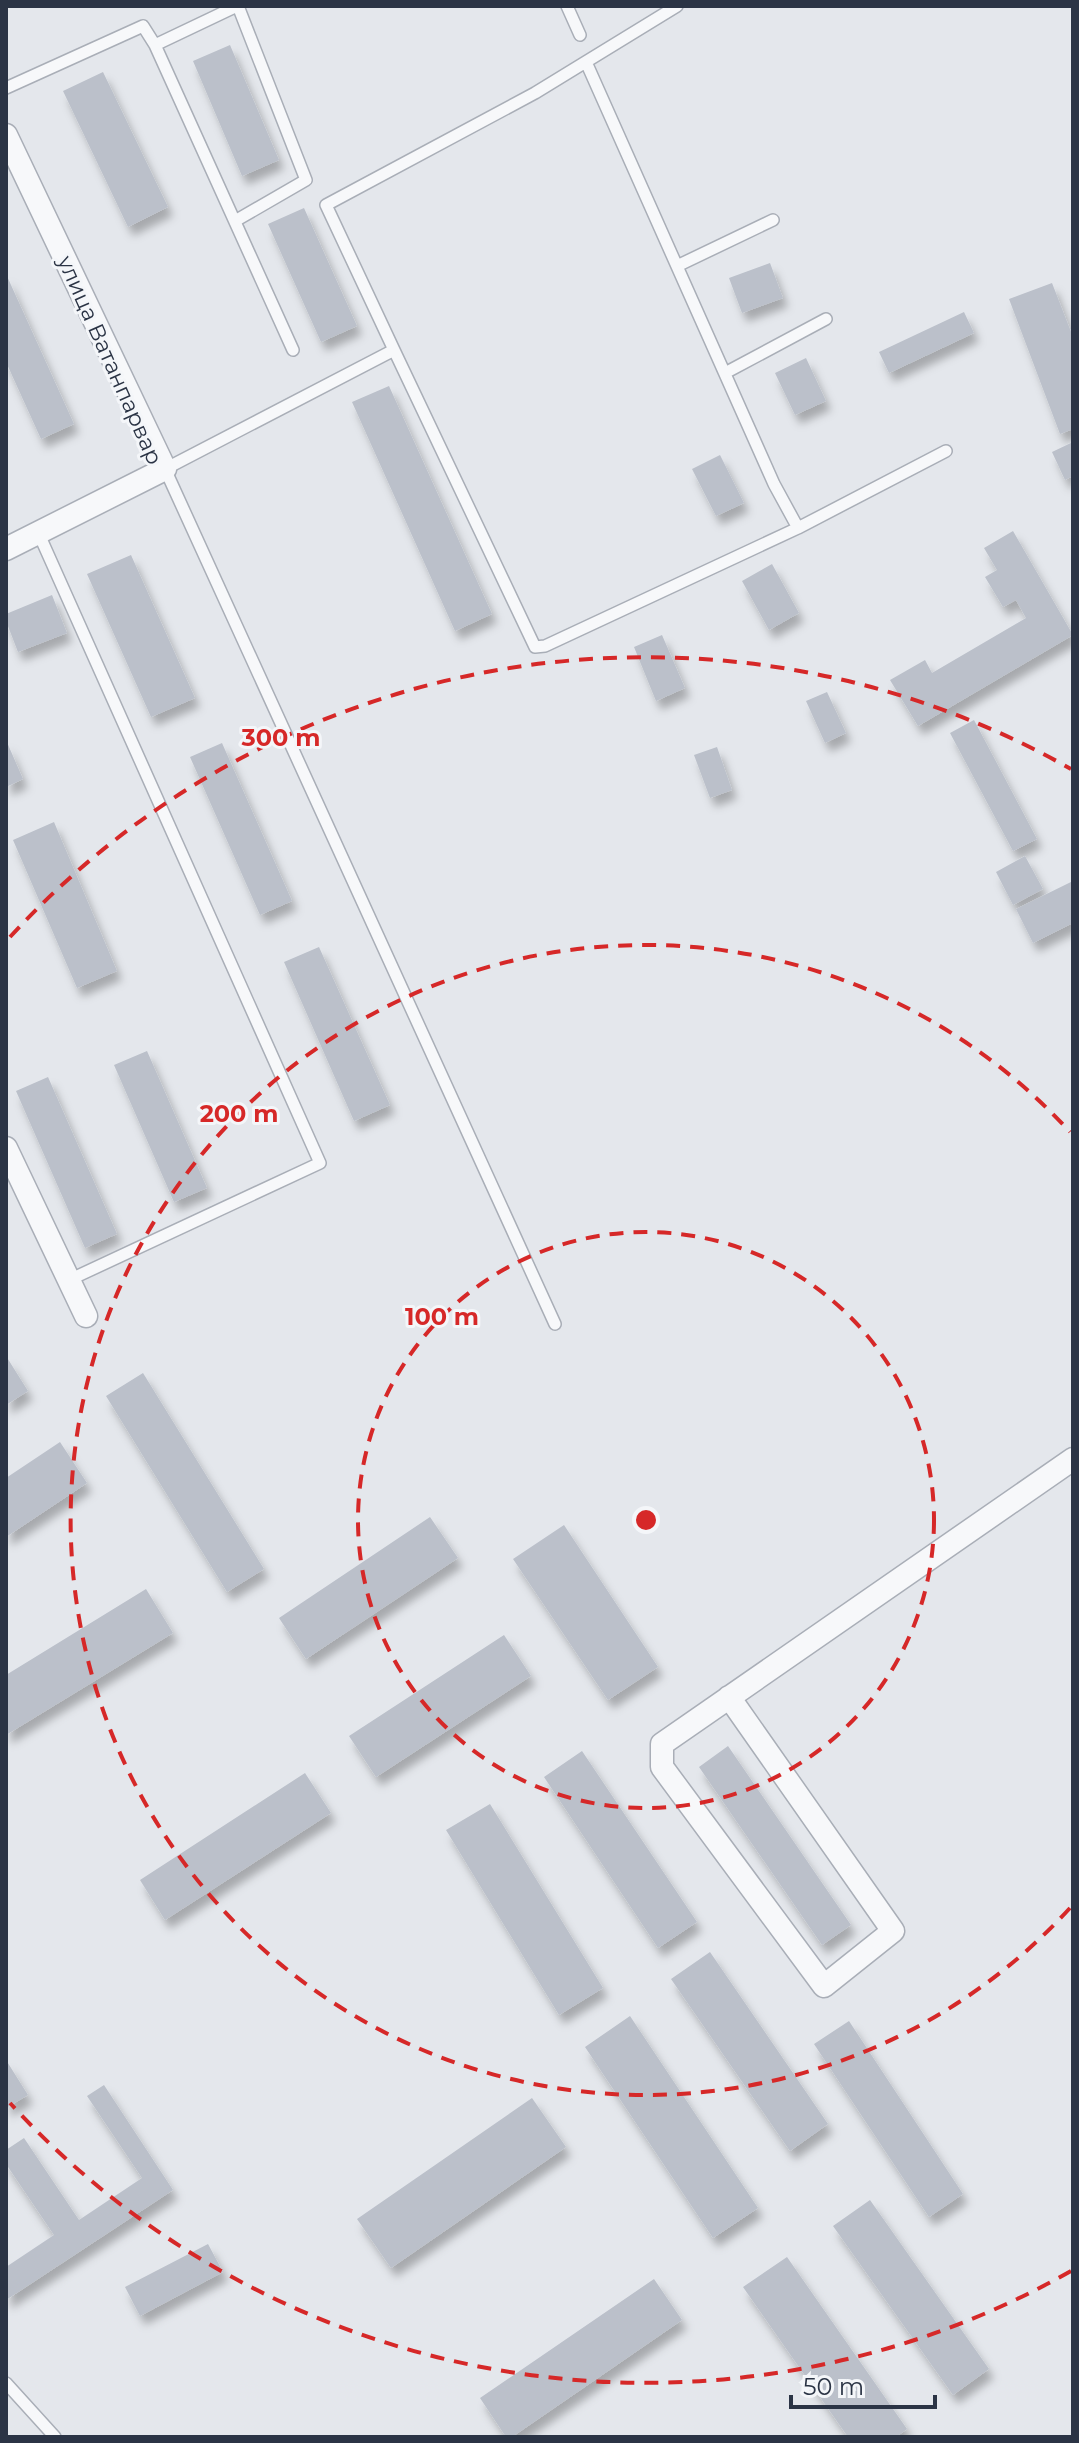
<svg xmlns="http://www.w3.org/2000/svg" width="1079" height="2443" viewBox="0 0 1079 2443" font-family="Montserrat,sans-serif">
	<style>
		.building { fill: #bbc0ca; filter: url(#shadow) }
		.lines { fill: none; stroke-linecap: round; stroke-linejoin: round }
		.lane-casing { stroke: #a9aeb7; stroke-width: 14 }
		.street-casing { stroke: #a9aeb7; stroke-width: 25 }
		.lane { stroke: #f7f8fa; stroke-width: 11 }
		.street { stroke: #f7f8fa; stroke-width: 22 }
		.ring { fill: none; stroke: #d62828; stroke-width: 4; stroke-dasharray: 14 10 }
		.labels { text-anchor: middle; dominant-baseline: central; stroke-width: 6; stroke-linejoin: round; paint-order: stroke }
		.street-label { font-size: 22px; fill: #2b3445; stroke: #f4f6f9 }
		.centre { fill: #d62828; stroke: #f4f6f9; stroke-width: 4 }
		.ring-label { font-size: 24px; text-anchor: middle; font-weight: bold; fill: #d62828; stroke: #f4f6f9; stroke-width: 6; stroke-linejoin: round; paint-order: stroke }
	</style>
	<defs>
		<filter id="shadow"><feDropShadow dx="5" dy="9" stdDeviation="4" flood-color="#0004"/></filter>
	</defs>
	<rect width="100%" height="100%" fill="#e4e7ec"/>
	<path class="building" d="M230,45l49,115 -37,16 -49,-115z
		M103,72l65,135 -40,20 -65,-136z
		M304,208l53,118 -36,16 -53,-118z
		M770,263l13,35 -41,15 -13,-35z
		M6,274l68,150 -33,15 -35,-77z
		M1052,283l21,54v92l-13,5 -51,-135z
		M964,312l10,21 -85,40 -10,-21z
		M806,358l20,43 -31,14 -20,-42z
		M389,386l103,228 -37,17 -103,-229z
		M1073,442v34l-8,4 -13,-28z
		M720,455l24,48 -28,13 -24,-47z
		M1013,531l60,104 -155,91 -28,-46 35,-20 7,13 94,-55 -10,-18 -13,7 -18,-30 12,-7 -13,-22z
		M131,555l64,143 -44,19 -64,-143z
		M772,564l27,49 -30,17 -27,-49z
		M52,595l15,38 -49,19 -12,-31v-7z
		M662,635l23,53 -29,13 -22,-54z
		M827,692l19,41 -21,10 -19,-42z
		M974,720l63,119 -24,12 -63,-118z
		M6,740l17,39 -17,8z
		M222,743l70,158 -32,14 -70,-158z
		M717,747l15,43 -22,8 -16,-43z
		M54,822l63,149 -40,17 -64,-148z
		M1025,856l18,33 -30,16 -17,-33z
		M1073,881v42l-40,20 -17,-34z
		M319,947l71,158 -36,16 -70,-159z
		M147,1051l60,137 -33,14 -60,-137z
		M48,1077l69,157 -32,14 -69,-157z
		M6,1356l22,35 -22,14z
		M143,1373l121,196 -37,23 -121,-196z
		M60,1442l27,41 -81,54v-59z
		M430,1517l28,41 -152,101 -27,-41z
		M564,1525l94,142 -50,33 -95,-141z
		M146,1589l27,44 -167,102v-60z
		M504,1635l27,41 -155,101 -27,-41z
		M728,1746l123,179 -29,20 -123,-178z
		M582,1751l115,171 -39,26 -114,-171z
		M305,1773l26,40 -166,107 -25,-40z
		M490,1804l113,184 -44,27 -113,-185z
		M710,1952l118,172 -38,27 -119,-172z
		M630,2016l128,192 -45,30 -128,-191z
		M849,2021l114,173 -34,23 -115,-173z
		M6,2060l22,35 -22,13z
		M104,2085l69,105 -167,110v-33l48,-32 -48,-71v-14l18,-12 55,82 63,-42 -55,-82z
		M532,2098l34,49 -175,121 -34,-49z
		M870,2200l119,169 -36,26 -120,-169z
		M208,2244l15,28 -83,44 -15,-29z
		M787,2257l120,172 -11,8h-48l-105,-150z
		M654,2279l28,41 -170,117h-6l-26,-39z"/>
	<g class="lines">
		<g class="lane-casing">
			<path id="lane" d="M567,6l13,29
				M155,45l138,305
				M586,62l188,422 24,44 148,-77
				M6,88l137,-62 12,19 82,-39
				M235,221l71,-41 -68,-174
				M677,266l96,-46
				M394,350l141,297 10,-1 253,-118
				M725,373l101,-54
				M38,532l282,631 -251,117
				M555,1324l-390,-855 229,-119 -68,-145 209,-112 142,-87
				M6,2383l49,54"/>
		</g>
		<g class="street-casing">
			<path id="street" d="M6,135l159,334 -159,80
				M6,1148l80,168
				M729,1697l164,234 -69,55 -162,-219v-23l411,-285"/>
		</g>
		<use href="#lane" class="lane"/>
		<use href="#street" class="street"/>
	</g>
	<g class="ring">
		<circle cx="646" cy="1520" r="288"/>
		<path d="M1070 1908A575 575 0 1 1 1070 1132"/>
		<path d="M1071 2271A863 863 0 0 1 10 2103M10 937A863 863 0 0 1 1071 769"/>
	</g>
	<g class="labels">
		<g class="street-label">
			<text transform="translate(110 360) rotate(66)">улица Ватанпарвар</text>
		</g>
	</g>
	<circle cx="646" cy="1520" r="12" class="centre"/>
	<g class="ring-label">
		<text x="281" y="746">300 m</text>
		<text x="239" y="1122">200 m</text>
		<text x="442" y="1325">100 m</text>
	</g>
	<rect width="1079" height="2443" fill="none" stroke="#2b3445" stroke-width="16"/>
	<path d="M791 2395v12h144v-12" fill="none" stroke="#2b3445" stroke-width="4"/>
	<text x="803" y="2395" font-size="24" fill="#2b3445" stroke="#f4f6f9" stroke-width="6" paint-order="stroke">50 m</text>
</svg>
